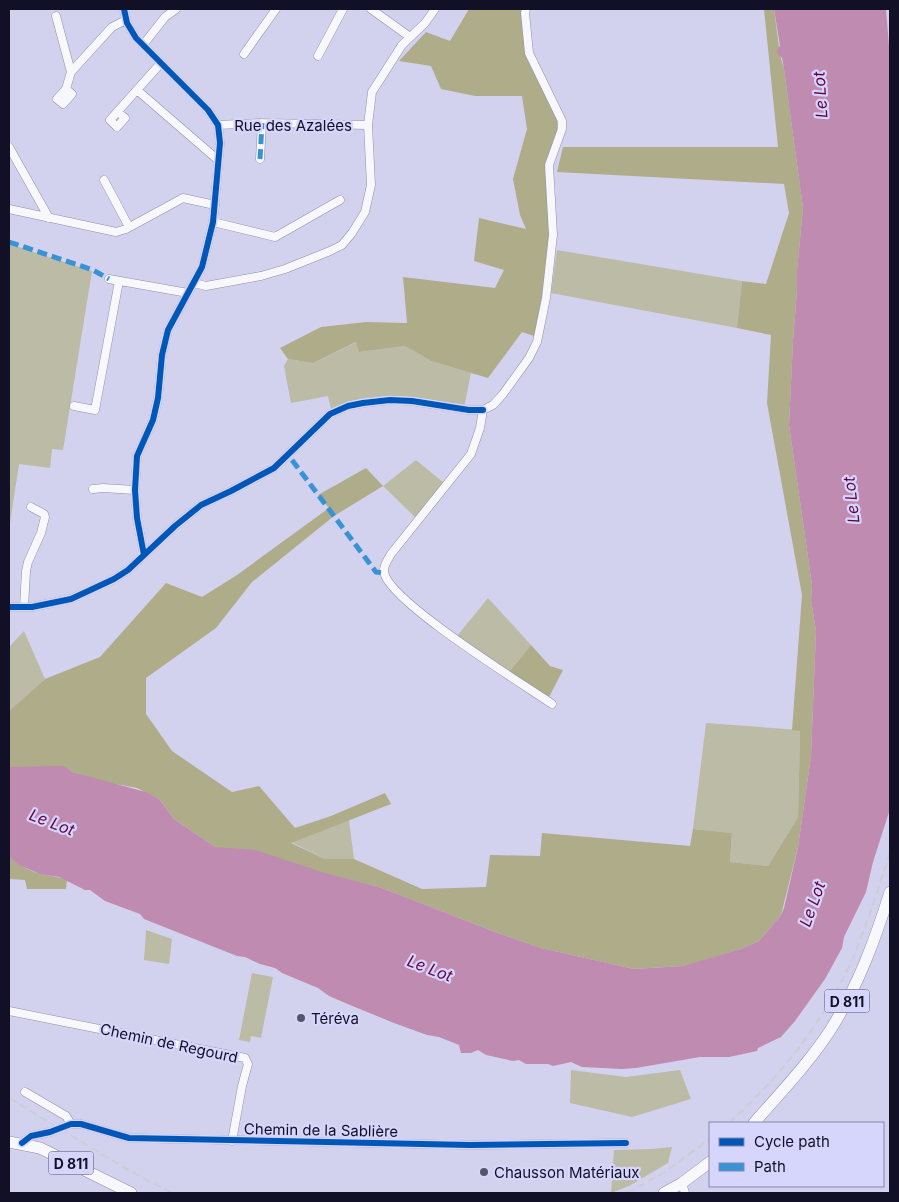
<svg xmlns="http://www.w3.org/2000/svg" width="899" height="1202" viewBox="0 0 899 1202" font-family="Inter,sans-serif">
	<style>
		.green { fill: #bcbba5 }
		.forest { fill: #aeac89 }
		.water { fill: #bf8bb0 }
		.lines { fill: none; stroke-linecap: round; stroke-linejoin: round }
		.minor-casing { stroke: #908ea6; stroke-width: 9 }
		.primary-casing { stroke: #908ea6; stroke-width: 12 }
		.minor { stroke: #f8f8fc; stroke-width: 8 }
		.primary { stroke: #f8f8fc; stroke-width: 11 }
		.rail { stroke: #cecdd6; stroke-width: 2; stroke-dasharray: 8 4; stroke-linecap: butt }
		.quiet { stroke: #3892d6; stroke-width: 5; stroke-dasharray: 10 5; stroke-linecap: butt }
		.cycleway-casing { stroke: #d6d5fc; stroke-width: 9 }
		.cycleway { stroke: #0057b8; stroke-width: 6 }
		.poi-dot { fill: #56546d; stroke: #d6d5fc; stroke-width: 2 }
		.labels { text-anchor: middle; dominant-baseline: central; stroke-width: 4.5; stroke-linejoin: round; paint-order: stroke }
		.shield { fill: #d6d5fc; stroke: #4d4b67; stroke-width: 1 }
		.shield-label { font-size: 14px; font-weight: bold; fill: #121027 }
		.street-label { font-size: 15px; fill: #121027; stroke: #d6d5fc }
		.poi-label { font-size: 15px; fill: #121027; stroke: #d6d5fc; text-anchor: start }
		.water-label { font-size: 16px; font-style: italic; fill: #620243; stroke: #d6d5fc }
	</style>
	<rect width="100%" height="100%" fill="#d3d2ee"/>
	<path class="green" d="M9,244l83,27 -29,179 -11,-1 -2,19 -31,-4 -10,66z
		M557,250l185,31 -5,47 -186,-35z
		M357,342l2,10 46,-6 26,15 40,12 -7,34c-48,-9 -88,-20 -133,2l-3,-13 -37,7 -7,-37 4,-7 25,4z
		M416,460l28,23 -27,36 -34,-33z
		M488,598l43,47 -22,27 -52,-36z
		M24,631l21,48 -36,32v-64z
		M706,723l94,7 -2,87 -30,49 -38,-4 2,-29 -39,-4z
		M349,820l5,39h-29l-34,-17z
		M146,930l26,9 -3,25 -25,-4z
		M252,973l21,4 -12,61 -10,-2 -1,6 -11,-2z
		M571,1070l55,7 54,-7 11,29 -59,18 -62,-14z
		M672,1147l-4,16 -39,23 -18,7 3,-43 37,-1z"/>
	<path class="forest" d="M469,9h55l-2,10 4,38 31,62v13l-12,33 5,69 -8,62 -8,40 -12,-4 -34,46 -57,-17 -26,-15 -46,6 -3,-10 -43,21 -25,-4 -8,-11 41,-21 45,-5 41,1 -4,-46 92,11 9,-18 -30,-9 5,-43 47,11 -6,-14 -7,-36 14,-50 -5,-33h-47l-34,-7 -10,-23 -32,-5 27,-29 24,9z
		M764,9h10l6,46 4,14 19,139 -6,63v19l-4,51 -4,84 23,160 -1,15 5,31 -5,125 -13,91 -17,68 -22,26 -18,8 -39,12 -19,5 -49,3 -93,-21 -46,-16 -113,-44 -167,-41 -41,-28 -15,-20 -22,-11 -32,-6 -33,-10 -3,-3 -60,-2v-56l36,-32 55,-22 66,-74 36,14 35,-22 92,-67 -11,-13 48,-27 17,18 -49,30 -82,66 -36,46 -70,50v36l26,37 60,41 27,-6 36,42 36,-12 54,-23 6,11 -100,39 34,16h29l68,30 64,-2 4,-32 50,1 2,-23 148,13 3,-17 39,4 -2,29 38,4 30,-49 2,-86 -8,-1 10,-135 -35,-192 4,-68 -34,-7 5,-47 24,3 23,-71 -5,-29 -227,-12 6,-25h215z
		M531,645l19,21 13,4 -14,27 -40,-25z
		M9,857c9,7 21,15 33,17 9,2 17,3 25,6l-1,9h-39l-2,-9 -16,-1z"/>
	<path class="water" d="M774,9h112l4,50v750l-17,53 -7,30 -22,45 -2,11 -17,31 -30,42 -14,16 -23,11 -1,3 -28,6h-29l-64,11 -14,1 -40,-2 -11,-5 -18,4 -5,-2h-22l-7,-4 -6,1 -27,-6 -8,-5 -7,3h-10l-2,-8 -20,-8 -12,-2 -33,-12 -44,-18 -21,-9 -11,-8 -36,-15 -7,-5 -15,-4 -15,-7 -8,-1 -93,-37 -4,-5 -35,-13 -15,-11h-5l-26,-13 -19,-3 -21,-9 -10,-8v-90l53,-1 7,3 3,3 74,20 13,7 15,20 41,28 40,3 70,23 57,15 113,44 46,16 93,21 49,-3 58,-17 18,-8 22,-26 3,-7 14,-61 13,-91 5,-125 -5,-31 1,-15 -23,-160 4,-84 4,-51v-19l6,-63 -19,-139 -2,-11 -4,-3 -1,-5 3,-4z"/>
	<g class="lines">
		<g class="minor-casing">
			<path id="minor" d="M124,9l3,14 9,15 72,72 10,15 2,18 -7,79 -11,45 -34,63 -6,25 -4,43 -5,22 -16,36 -2,34 2,28 7,37
				M371,9l39,28
				M56,16l15,56 41,-45 14,-7
				M143,45l22,-28 11,-8
				M244,54l32,-45
				M318,56l25,-47
				M66,89l6,5 -9,10 -6,-5 9,-10 5,-17
				M137,90l81,70
				M118,112l7,6 -8,9 -7,-7 51,-57
				M218,125l44,-2 106,2
				M9,147l40,71
				M260,159l2,-36
				M104,180l25,47
				M9,209l107,23 10,-3 57,-31 32,7
				M213,222l62,15 65,-37
				M109,279l79,14
				M194,283l12,3 55,-10 24,-7 45,-18 12,-6 10,-12 13,-21 6,-27 -3,-60 4,-33 30,-47 23,-22 10,-14
				M74,406l21,4 24,-129
				M483,410l10,-5 10,-11 26,-36 8,-16 9,-44 7,-63 -4,-70 13,-36v-8l-33,-68 -4,-40 1,-4
				M483,410l-3,18 -9,26 -80,100c-3,6 -8,11 -7,18 4,29 139,112 168,132
				M93,489l10,-1 32,2
				M9,607h23l39,-8 43,-20 14,-9 47,-44 26,-21 30,-14 43,-23 56,-54 18,-8 15,-3 27,-3 22,1 57,9h14
				M24,607l2,-36 2,-9 13,-29 4,-16 -1,-3 -13,-7
				M9,1011l236,47 3,6 -6,22 -10,55
				M25,1092l41,24 5,8
				M22,1143l9,-7 19,-4 21,-8h10l48,14 341,7 156,-2
				M682,1183l3,10"/>
		</g>
		<g class="primary-casing">
			<path id="primary" d="M754,1123c26,-30 55,-60 77,-94 27,-43 44,-89 59,-137
				M9,1142l31,6 91,45
				M664,1193l18,-10 28,-21"/>
		</g>
		<use href="#minor" class="minor"/>
		<use href="#primary" class="primary"/>
		<path class="rail" d="M9,1098l116,70 47,25
			M729,1123c51,-46 94,-100 123,-163 15,-35 26,-71 38,-107
			M627,1193l36,-20 47,-34"/>
		<path class="quiet" d="M260,159l2,-36
			M9,242l84,28 16,9
			M292,460l84,112 8,1"/>
		<g class="cycleway-casing">
			<path id="cycleway" d="M124,9l3,14 9,15 72,72 10,15 2,18 -7,79 -11,45 -34,63 -6,25 -4,43 -5,22 -16,36 -2,34 2,28 7,37
				M9,607h23l39,-8 43,-20 14,-9 47,-44 26,-21 30,-14 43,-23 56,-54 18,-8 15,-3 27,-3 22,1 57,9h14
				M22,1143l9,-7 19,-4 21,-8h10l48,14 341,7 156,-2"/>
		</g>
		<use href="#cycleway" class="cycleway"/>
	</g>
	<g class="poi-dot">
		<circle cx="301" cy="1018" r="5"/>
		<circle cx="484" cy="1172" r="5"/>
	</g>
	<g class="labels">
		<g class="shield">
			<rect x="824.5" y="989.5" width="45" height="23" rx="4"/>
			<rect x="48.5" y="1151.5" width="45" height="23" rx="4"/>
		</g>
		<g class="shield-label">
			<text x="847" y="1001">D 811</text>
			<text x="71" y="1163">D 811</text>
		</g>
		<g class="street-label">
			<text x="293" y="125">Rue des Azalées</text>
			<text transform="translate(169 1043) rotate(12)">Chemin de Regourd</text>
			<text transform="translate(321 1130) rotate(1)">Chemin de la Sablière</text>
		</g>
		<g class="poi-label">
			<text x="311" y="1018">Téréva</text>
			<text x="494" y="1172">Chausson Matériaux</text>
		</g>
		<g class="water-label">
			<text transform="translate(820 95) rotate(-94)">Le Lot</text>
			<text transform="translate(851 500) rotate(-96)">Le Lot</text>
			<text transform="translate(52 822) rotate(21)">Le Lot</text>
			<text transform="translate(812 904) rotate(-70)">Le Lot</text>
			<text transform="translate(430 968) rotate(21)">Le Lot</text>
		</g>
	</g>
	<rect width="899" height="1202" fill="none" stroke="#121027" stroke-width="20"/>
	<rect x="709" y="1122" width="175" height="65" fill="#d6d5fc" stroke="#8886a7"/>
	<rect x="719" y="1138" width="25" height="8" fill="#0057b8" stroke="#8886a7"/>
	<text x="754" y="1147" font-size="15" fill="#121027">Cycle path</text>
	<rect x="719" y="1163" width="25" height="8" fill="#3892d6" stroke="#8886a7"/>
	<text x="754" y="1172" font-size="15" fill="#121027">Path</text>
</svg>
